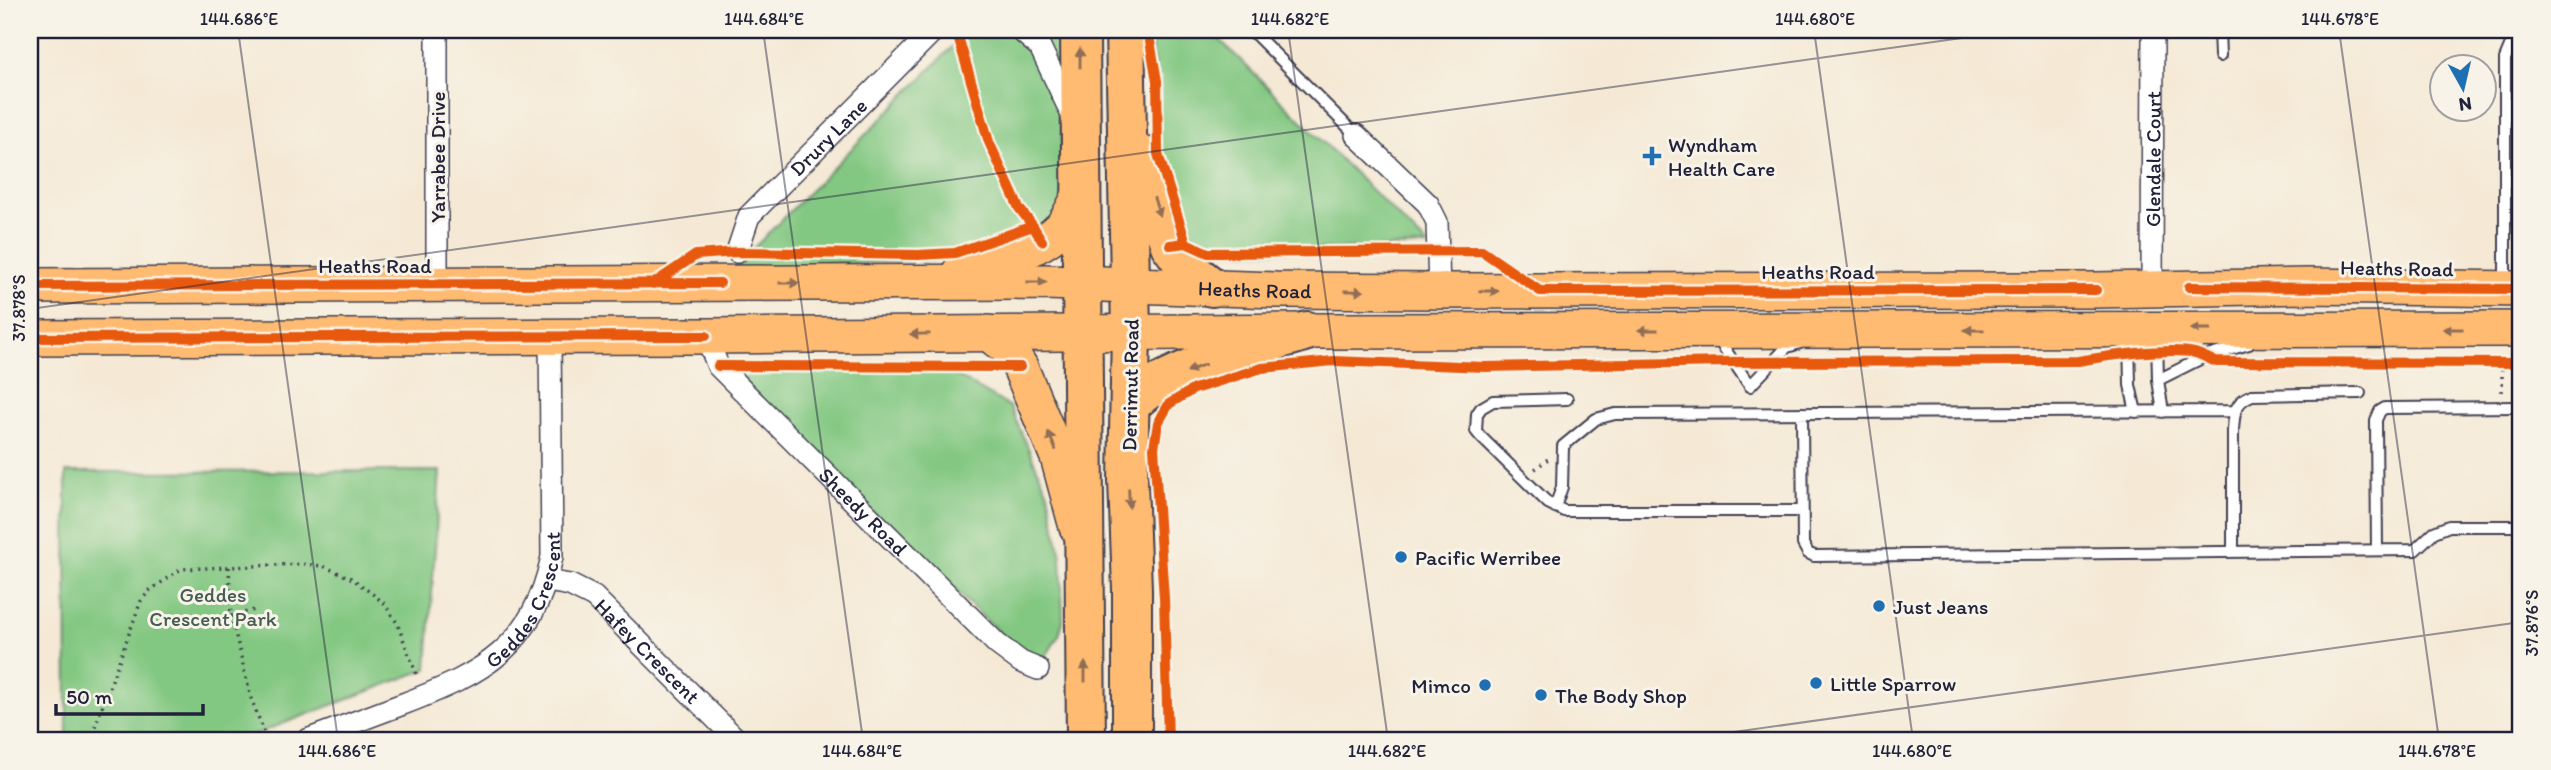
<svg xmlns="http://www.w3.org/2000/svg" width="2551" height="770" viewBox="0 0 2551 770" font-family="Itim,sans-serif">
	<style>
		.green { fill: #83c882; stroke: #52755e; stroke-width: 2 }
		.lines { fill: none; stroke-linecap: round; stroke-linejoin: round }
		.lane-casing { stroke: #424052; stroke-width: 14 }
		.street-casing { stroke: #424052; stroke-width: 24 }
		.primary-casing { stroke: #424052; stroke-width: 38 }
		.highway-casing { stroke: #424052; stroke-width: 42 }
		.path { stroke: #424052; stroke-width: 3.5; stroke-dasharray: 2 5; stroke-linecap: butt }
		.lane { stroke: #fff; stroke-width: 10 }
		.street { stroke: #fff; stroke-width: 21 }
		.primary { stroke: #febb71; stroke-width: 35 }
		.highway { stroke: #febb71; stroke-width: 38 }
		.cycleway-casing { stroke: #f7f3e8; stroke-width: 15 }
		.cycleway { stroke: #e8590c; stroke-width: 10 }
		.oneway { fill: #906e56 }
		.ticks { fill: none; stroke: #22223b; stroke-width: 2; stroke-opacity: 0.45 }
		.poi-dot { fill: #1f6fb2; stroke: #f7f3e8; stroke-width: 2.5 }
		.labels { text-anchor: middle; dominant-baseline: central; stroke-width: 6; stroke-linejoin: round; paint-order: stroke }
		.street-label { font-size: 21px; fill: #22223b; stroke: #f7f3e8 }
		.poi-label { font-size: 21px; fill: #22223b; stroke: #f7f3e8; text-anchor: start }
		.park-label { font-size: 21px; fill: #445c54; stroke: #f7f3e8 }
		.neatline { fill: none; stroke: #22223b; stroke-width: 2.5 }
		.ticks-label { font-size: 18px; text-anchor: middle; fill: #22223b }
	</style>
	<rect width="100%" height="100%" fill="#f7f3e8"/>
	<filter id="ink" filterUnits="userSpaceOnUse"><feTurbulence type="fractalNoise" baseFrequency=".0143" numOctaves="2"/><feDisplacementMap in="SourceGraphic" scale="14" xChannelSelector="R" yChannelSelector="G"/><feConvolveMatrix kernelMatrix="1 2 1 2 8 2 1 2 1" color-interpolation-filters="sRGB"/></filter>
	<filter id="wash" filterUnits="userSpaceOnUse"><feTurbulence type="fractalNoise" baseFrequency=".00686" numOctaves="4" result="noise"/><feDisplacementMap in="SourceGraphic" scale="28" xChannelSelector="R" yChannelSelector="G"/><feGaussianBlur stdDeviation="1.57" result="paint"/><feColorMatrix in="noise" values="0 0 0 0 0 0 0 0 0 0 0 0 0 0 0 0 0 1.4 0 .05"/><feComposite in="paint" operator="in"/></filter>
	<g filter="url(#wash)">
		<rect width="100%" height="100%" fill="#f5e9d5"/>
		<path class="green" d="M969,30h92l1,177 -16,21 -74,28 -41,6 -103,1 -68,9h-30z
			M1148,30h62l218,216 -220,7 -22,-10 -28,-89 -1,-73z
			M718,366h222l70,41 38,86 13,62 2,66 -4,14 -21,34z
			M440,471l-13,198 -187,71h-173l-1,-268z"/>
	</g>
	<g filter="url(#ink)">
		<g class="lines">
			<g class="lane-casing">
				<path id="lane" d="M1251,30l105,105
					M2219,30l1,26
					M2505,283v-224l12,-29
					M2129,335l1,50 6,27
					M2157,335l1,45 5,32
					M1714,338l6,4 30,44 37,-39 13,-4
					M2158,380l46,-23 45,-13
					M1567,399l-74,2 -12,7 -4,6 -1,17 4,5 68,67 16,8h238
					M1802,413l1,131 5,9 6,3 601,-6 19,-18 15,-6h72
					M1555,507l7,-20 1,-41 33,-27 19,-5 619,-3
					M2377,550l-1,-130 4,-9 5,-3 136,-1
					M2233,552v-121c1,-17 1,-29 19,-36l108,-2"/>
			</g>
			<g class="street-casing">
				<g id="street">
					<path d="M1020,30l20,17 33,70"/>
					<path d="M1356,135l72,69 9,18 2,69"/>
					<path id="s1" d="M737,252l12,-36 185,-186"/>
					<path d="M437,284v-254"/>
					<path id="s2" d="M2152,287l1,-257"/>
					<path id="s3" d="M706,336l12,30 279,278 24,18 17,7"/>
					<path id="s4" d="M547,581l23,4 24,12 143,143"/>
					<path id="s5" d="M307,740c32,-12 64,-24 96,-36 81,-31 130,-57 149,-147l-2,-222"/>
				</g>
			</g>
			<g class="primary-casing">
				<g id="primary">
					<path d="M960,272c31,-9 79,-20 102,-45 8,-10 13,-22 19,-34"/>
					<path id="s6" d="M30,286l1015,-4 231,8 163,1 657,-1 212,-4 213,3"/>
					<path d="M988,333l22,17 10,17 38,90 19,70"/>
					<path d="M30,338l676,-2 601,-5 1214,-2"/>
				</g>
			</g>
			<g class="highway-casing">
				<path id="highway" d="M1080,30l6,710
					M1125,30l6,302 -3,148 4,109v151
					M1139,154l31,91 16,22 26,20
					M1131,405c29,-36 130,-59 176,-74"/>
			</g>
			<path class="path" d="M2502,392v-29
				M1535,469l13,-10
				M229,567l2,49 20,82 16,42
				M231,616l24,-6
				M90,740l51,-139 8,-10 32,-22 120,-5 22,2 30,13 31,24 13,20 20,53"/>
			<use href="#lane" class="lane"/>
			<use href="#street" class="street"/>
			<use href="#primary" class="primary"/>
			<use href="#highway" class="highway"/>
			<g class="cycleway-casing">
				<path id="cycleway" d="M956,30l33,112 30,66 14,18 9,15
					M1148,30l9,51 1,73 28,89
					M1170,245l16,-2 22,10 274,-2 58,40 556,-1
					M653,284l43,-29 41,-3 181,3 37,-2 78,-27
					M30,286l690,-3
					M2189,287l332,2
					M30,338l676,-2
					M718,366l302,1
					M1168,740l-4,-142 -10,-150 4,-25 11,-19 25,-15 68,-21 71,-7 152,6 243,-5 350,-1c27,-5 91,-14 117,-8 7,2 14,6 21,9l305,1"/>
			</g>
			<use href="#cycleway" class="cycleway"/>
		</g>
		<defs><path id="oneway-solid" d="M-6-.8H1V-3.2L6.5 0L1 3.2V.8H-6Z" transform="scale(1.75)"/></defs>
		<g class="oneway">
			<use href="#oneway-solid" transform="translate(1080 58) rotate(-90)"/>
			<use href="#oneway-solid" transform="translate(1157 207) rotate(71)"/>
			<use href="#oneway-solid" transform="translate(1037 282)"/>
			<use href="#oneway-solid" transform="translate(789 283)"/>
			<use href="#oneway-solid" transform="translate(1354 291) rotate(1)"/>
			<use href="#oneway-solid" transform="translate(1489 291)"/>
			<use href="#oneway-solid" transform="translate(2201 329) rotate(-180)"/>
			<use href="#oneway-solid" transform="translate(2453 329) rotate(180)"/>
			<use href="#oneway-solid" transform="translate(1648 330) rotate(-180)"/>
			<use href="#oneway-solid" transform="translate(1974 330) rotate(-180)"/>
			<use href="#oneway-solid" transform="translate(920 334) rotate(179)"/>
			<use href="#oneway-solid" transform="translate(1196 368) rotate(158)"/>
			<use href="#oneway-solid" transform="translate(1052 441) rotate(-113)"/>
			<use href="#oneway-solid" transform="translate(1129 498) rotate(88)"/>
			<use href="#oneway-solid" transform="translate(1085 672) rotate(-90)"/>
		</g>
	</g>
	<path class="ticks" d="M238,30l100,710M763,30l100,710M1288,30l100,710M1814,30l99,710M2339,30l100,710M30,309l1989,-279M1677,740l844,-118"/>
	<g class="poi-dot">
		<path d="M1648.5 145.5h7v7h7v7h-7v7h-7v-7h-7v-7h7z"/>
		<circle cx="1401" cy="557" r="7"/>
		<circle cx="1879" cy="606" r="7"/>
		<circle cx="1816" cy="683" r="7"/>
		<circle cx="1485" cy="685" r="7"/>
		<circle cx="1541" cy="695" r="7"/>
	</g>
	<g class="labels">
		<g class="street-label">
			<text stroke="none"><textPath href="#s1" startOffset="150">Drury Lane</textPath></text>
			<text transform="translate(437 157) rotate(-90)">Yarrabee Drive</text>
			<text stroke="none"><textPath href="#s2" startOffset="128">Glendale Court</textPath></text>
			<text x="375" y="265">Heaths Road</text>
			<text transform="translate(2397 268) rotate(1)">Heaths Road</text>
			<text x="1818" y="271">Heaths Road</text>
			<text stroke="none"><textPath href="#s6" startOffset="1225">Heaths Road</textPath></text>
			<text transform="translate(1130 385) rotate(-89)">Derrimut Road</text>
			<text stroke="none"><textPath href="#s3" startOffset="238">Sheedy Road</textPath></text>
			<text stroke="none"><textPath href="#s5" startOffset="273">Geddes Crescent</textPath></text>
			<text stroke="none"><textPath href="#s4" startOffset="126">Hafey Crescent</textPath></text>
		</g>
		<g class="poi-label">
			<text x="1668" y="144">Wyndham<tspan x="1668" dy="24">Health Care</tspan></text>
			<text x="1415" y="557">Pacific Werribee</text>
			<text x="1893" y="606">Just Jeans</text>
			<text x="1830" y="683">Little Sparrow</text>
			<text x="1471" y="685" text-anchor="end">Mimco</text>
			<text x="1555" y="695">The Body Shop</text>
		</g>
		<g class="park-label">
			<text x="213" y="594">Geddes<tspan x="213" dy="24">Crescent Park</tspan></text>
		</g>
	</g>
	<rect width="2551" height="770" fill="none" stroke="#f7f3e8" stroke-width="77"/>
	<g transform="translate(2463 88) rotate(172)"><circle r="33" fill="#f7f3e8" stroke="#a29fa3" stroke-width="2"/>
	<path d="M0-5L12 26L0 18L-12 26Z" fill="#1f6fb2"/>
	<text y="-10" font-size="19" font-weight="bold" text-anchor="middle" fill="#22223b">N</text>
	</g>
	<path d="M56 704v10h147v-10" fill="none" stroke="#22223b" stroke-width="3.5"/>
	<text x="66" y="704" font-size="21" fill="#22223b" stroke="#f7f3e8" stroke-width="5" paint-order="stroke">50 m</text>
	<rect x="38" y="38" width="2474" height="694" class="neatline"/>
	<g class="ticks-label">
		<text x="239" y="25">144.686°E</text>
		<text x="764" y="25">144.684°E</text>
		<text x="1290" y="25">144.682°E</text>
		<text x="1815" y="25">144.680°E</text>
		<text x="2340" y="25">144.678°E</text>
		<text transform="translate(19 308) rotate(-90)" y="6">37.878°S</text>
		<text transform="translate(2532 623) rotate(-90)" y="6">37.876°S</text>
		<text x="337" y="757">144.686°E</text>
		<text x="862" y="757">144.684°E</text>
		<text x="1387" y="757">144.682°E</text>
		<text x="1912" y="757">144.680°E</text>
		<text x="2437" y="757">144.678°E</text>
	</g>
</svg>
